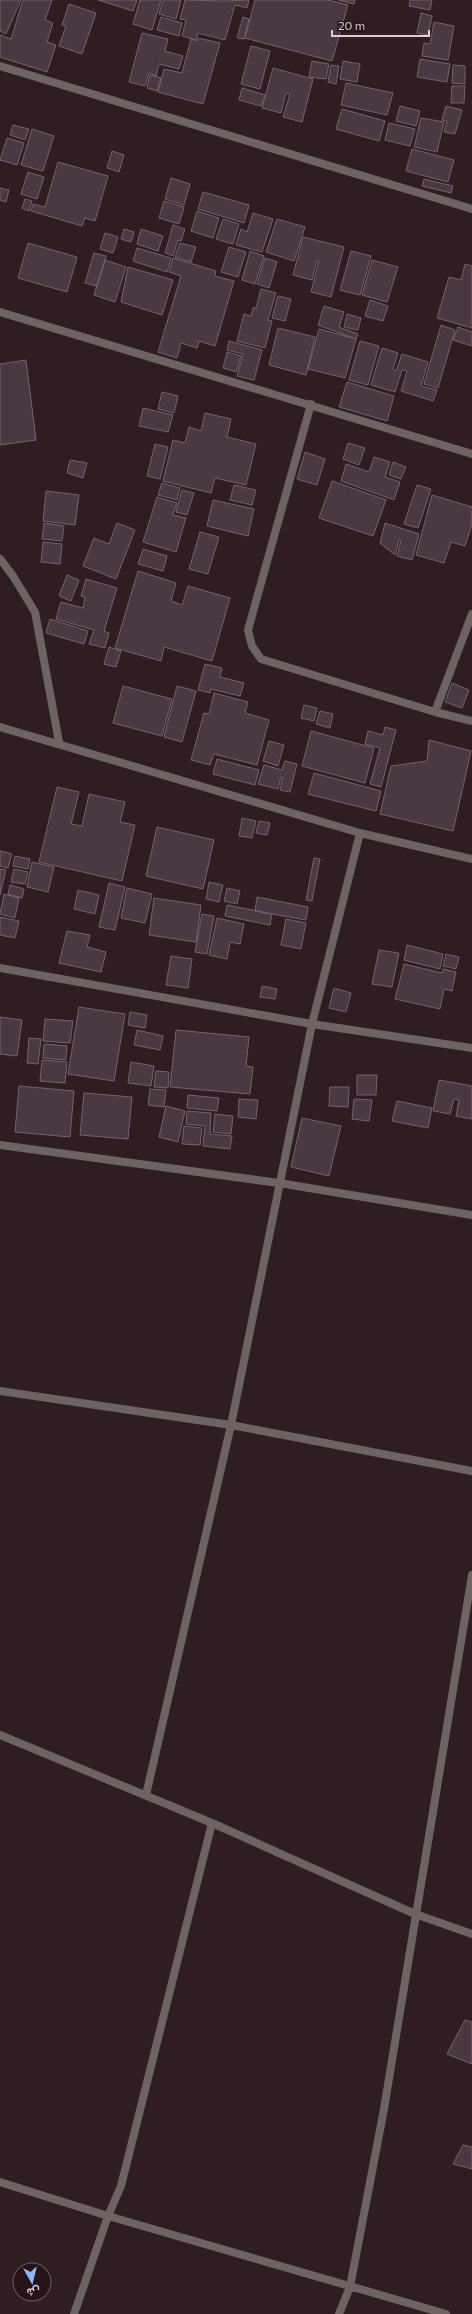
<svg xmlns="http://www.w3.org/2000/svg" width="472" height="2314" viewBox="0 0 472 2314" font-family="Commissioner,Vazirmatn,sans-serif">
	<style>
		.building { fill: #493943; stroke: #75636d }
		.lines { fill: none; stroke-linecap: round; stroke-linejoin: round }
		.minor { stroke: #6d6362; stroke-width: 8 }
	</style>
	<rect width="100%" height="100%" fill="#2e1d21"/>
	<path class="building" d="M0,0h21l-15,34 -6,-3z
		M23,0h29l-7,20 8,3 -6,19 9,3 -9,27 -47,-15v-22l11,4z
		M98,0h39l-4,11z
		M140,0h21l-9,30 -19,-6z
		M163,0h18l-5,19 -17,-5z
		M185,0l38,1 26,-1 -2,8 -12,-3 -10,35 -27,-7 -2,7 -14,-4 4,-16 -6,-1z
		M255,0h73l20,5 -16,56 -87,-23z
		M338,0h17l-1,4z
		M410,0h22l-2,10 -21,-4z
		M69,4l27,9 -14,41 -23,-8 7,-20 -4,-1z
		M421,13l11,3 -4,19 -11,-2z
		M161,17l21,6 -3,13 -22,-6z
		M243,17l6,2 -5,20 -7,-1z
		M434,22l20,4 -6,34 -26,-4 2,-13 6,1z
		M142,33l26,6 -3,12 18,5 -4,13 -20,-5 -3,12 -7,-3 -4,13 -16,-4z
		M198,38l22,5 -17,61 -45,-12 6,-23 18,4 9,-34 6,2z
		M251,46l19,5 -10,38 -19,-5z
		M420,59l30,5 -3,18 -30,-5z
		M312,61l17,3 -3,15 -17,-2z
		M343,61l17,3 -3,18 -17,-3z
		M331,65l8,1 -3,18 -8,-2z
		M453,65l12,1v18l-13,-1z
		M273,68l40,11 -11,43 -19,-5 7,-23 -4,-1 -5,20 -19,-5z
		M150,75l11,3 -4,13 -10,-3z
		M346,83l47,10 -6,22 -46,-10z
		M452,86h13l-1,17h-13z
		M242,88l23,7 -4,11 -22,-6z
		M400,106l20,5 -4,15 -20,-5z
		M446,106l16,4 -7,24 -11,-2 3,-11 -5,-1z
		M342,109l43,12 -6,20 -43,-12z
		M421,118l23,4 -7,30 -23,-5z
		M389,123l26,6 -5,17 -25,-6z
		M13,125l16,4 -4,11 -15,-5z
		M32,129l22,7 -11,35 -22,-6z
		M7,138l17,5 -7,22 -17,-5z
		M412,149l42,11 -6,22 -42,-11z
		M112,151l12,4 -5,17 -12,-4z
		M58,162l50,14 -13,45 -10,-3 -3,8 -51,-15 2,-7 12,3z
		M28,172l16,5 -7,22 -16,-5z
		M171,178l19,6 -6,21 -19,-6z
		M424,179l29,7 -2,7 -29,-7z
		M0,188l9,2 -3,12 -6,-2z
		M203,192l46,13 -5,18 -46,-14z
		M25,199l7,2 -3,10 -7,-3z
		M164,201l20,6 -5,17 -20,-6z
		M197,211l22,7 -6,20 -22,-7z
		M253,213l20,6 -11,33 -26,-7 5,-16 6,3z
		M223,219l16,5 -6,20 -17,-5z
		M277,219l28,8 -11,34 -28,-9z
		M173,225l12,4 -4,12 -3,-1 -5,16 -8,-3z
		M124,229l10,3 -3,10 -10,-3z
		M141,229l22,7 -5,15 -21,-7z
		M105,233l13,4 -5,16 -13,-4z
		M303,237l41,10 -13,50 -20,-5 8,-31 -2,-1 -5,20 -19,-5z
		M28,243l49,14 -10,35 -49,-14z
		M180,243l16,4 -5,15 -16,-5z
		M229,247l17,5 -8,25 -17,-5z
		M137,248l34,10 -4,14 -34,-11z
		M250,251l14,5 -9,28 -13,-4z
		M351,251l20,5 -11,39 -20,-5z
		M94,253l12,3 -9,30 -12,-3z
		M173,258l43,13 -1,5 19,5 -19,65 -16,-5 -2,7 -16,-5 -4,15 -19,-6 23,-76 -12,-4z
		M265,258l12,4 -8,26 -12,-4z
		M105,260l21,7 -11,35 -21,-7z
		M372,260l26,7 -11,35 -25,-7z
		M465,264l7,2v62l-35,-10 12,-41 12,3z
		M128,267l45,13 -11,35 -41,-13z
		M261,289l15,4 -8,27 4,1 -7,27 -28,-7 7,-27 7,2 2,-8h3z
		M278,296l13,3 -6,22 -13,-3z
		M370,300l18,6 -5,15 -18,-5z
		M324,306l20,6 -5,15 19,7 -2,5 -38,-14z
		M347,314l14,4 -3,12 -14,-3z
		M441,325l14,5 -17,58 -14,-4z
		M458,327l14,5v14l-19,-6z
		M278,328l37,9 -9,38 -37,-10z
		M319,329l37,10 -11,39 -37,-9z
		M229,341l33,9 -8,30 -17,-4 6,-22 -16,-4z
		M360,341l19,5 -11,39 -19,-5z
		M382,348l16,5 -5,16 3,2 6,-17 26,8 -7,24 16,4 -4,11 -32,-10 6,-20 -5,-1 -7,22 -24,-7z
		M227,352l14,4 -5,16 -13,-4z
		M26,360l10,80 -36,5v-81z
		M347,382l47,14 -7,25 -48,-14z
		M162,392l16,4 -4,17 -16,-4z
		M143,408l30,7 -5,17 -29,-6z
		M205,413l26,6 -4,18 29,7 -10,41 -31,-7 -4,15 -48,-12 10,-41 12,3 4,-16 12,4z
		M348,443l17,5 -6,17 -16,-6z
		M155,444l13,3 -8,32 -13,-3z
		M305,452l20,7 -8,26 -20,-6z
		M374,457l16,5 -5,15 15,5 -6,18 -53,-19 5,-17 23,8z
		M70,460l17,3 -4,15 -16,-5z
		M393,462l13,5 -5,12 -12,-4z
		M332,481l54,19 -13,36 -54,-18z
		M162,483l18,5 -3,12 -19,-5z
		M234,485l22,5 -4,15 -22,-5z
		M417,485l14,4 -13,39 -14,-4z
		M182,490l12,3 -7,22 -11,-3z
		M46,491l33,4 -4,30 -32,-4z
		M432,495l40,12v17l-7,22 -14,-4 -7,21 -28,-8z
		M157,497l20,6 -4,12 13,3 -10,34 -33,-10z
		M213,500l41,9 -6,27 -41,-10z
		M44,523l20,3 -2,15 -20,-2z
		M117,523l18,7 -19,49 -33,-13 11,-28 15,6z
		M385,523l34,11 -7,26 -15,-4 4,-15 -2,-1 -4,15 -15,-12z
		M200,532l19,5 -11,37 -19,-5z
		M43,542l19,2 -2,20 -19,-2z
		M143,549l24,7 -4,15 -25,-7z
		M138,571l38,12 -5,18 11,4 6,-19 42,12 -18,63 -48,-14 -3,14 -46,-13z
		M67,575l12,5 -8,21 -12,-5z
		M86,579l31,9 -13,43 5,2 -4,15 -16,-4 5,-14 -38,-11 5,-17 22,6 2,-11 -4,-1z
		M50,619l38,12 -4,13 -38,-11z
		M109,647l12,4 -5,16 -12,-3z
		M205,664l17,4 -2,9 24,6 -4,13 -29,-7 -1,4 -12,-3z
		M452,683l17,7 -7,18 -17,-6z
		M123,686l49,13 -10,37 -49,-13z
		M177,686l19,5 -14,51 -18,-5z
		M214,693l34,9 -3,11 24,7 -12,45 -43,-11 -4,11 -19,-5 13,-47 5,1z
		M304,705l13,3 -3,13 -13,-3z
		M320,711l13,3 -3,14 -14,-4z
		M385,727l11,3 -15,57 -11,-3 10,-36 -15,-4 3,-13 15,4z
		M311,731l63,17 -9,35 -63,-17z
		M429,740l42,11 -18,80 -73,-17 11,-48 36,-5z
		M269,741l15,4 -6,21 -15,-5z
		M217,759l42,11 -4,15 -42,-11z
		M285,761l12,3 -7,28 -10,-2 3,-13h-2l-3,12 -20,-5 6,-19 18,5z
		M314,773l67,18 -5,20 -68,-17z
		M57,787l22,5 -8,32 11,2 7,-32 36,8 -5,20 15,3 -13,56 -83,-19z
		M242,818l14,3 -4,17 -13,-2z
		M259,821l11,2 -3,12 -11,-2z
		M157,827l57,13 -11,49 -57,-13z
		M0,851l12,3 -4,14 -8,-2z
		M15,856l15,3 -2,10 -15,-3z
		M314,858l6,1 -8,42 -6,-1z
		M32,862l22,5 -6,25 -21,-5z
		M0,869l6,1 -6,25z
		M14,869l14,3 -3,12 -14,-2z
		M209,882l14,3 -4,17 -13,-3z
		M109,883l16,4 -10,43 -16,-3z
		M10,885l14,4 -2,9 -14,-4z
		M127,888l25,6 -7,29 -24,-5z
		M227,888l13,3 -3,13 -13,-3z
		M78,890l21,5 -4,19 -21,-5z
		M4,894l15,4 -4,20 -15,-4z
		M257,897l51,10 -2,13 -51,-9z
		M154,898l47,7 -5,37 -47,-7z
		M227,905l45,9 -2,11 -45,-9z
		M202,914l12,2 -7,38 -12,-2z
		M0,917l19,4 -4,17 -15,-3z
		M217,918l27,6 -4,20 -10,-2 -3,17 -18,-4z
		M286,919l20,4 -5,26 -20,-4z
		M67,931l23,4 -3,12 19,5 -5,20 -42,-9z
		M407,945l36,9 -3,15 -36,-9z
		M379,950l20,3 -7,34 -20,-3z
		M446,954l13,3 -3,12 -13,-3z
		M171,956l21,3 -4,29 -22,-3z
		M404,964l38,9 1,-4 13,3 -4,19 -8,-2 -4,20 -45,-10z
		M262,986l15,3 -2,10 -15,-2z
		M334,988l17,5 -5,19 -17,-4z
		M79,1007l46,7 -11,67 -46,-7z
		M130,1012l17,3 -2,13 -17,-3z
		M0,1017l22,3 -5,36 -17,-2z
		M45,1019l28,2 -3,22 -27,-2z
		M137,1030l26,6 -3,14 -26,-5z
		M176,1030l73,7 -3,29 7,1 -3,27 -80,-7z
		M29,1038l12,1 -3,25 -11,-1z
		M44,1044l23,2 -1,14 -23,-2z
		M42,1060l25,2 -2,21 -25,-2z
		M131,1062l23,4 -3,20 -23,-3z
		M156,1071l13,1 -1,16 -14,-1z
		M357,1075h20l-1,20h-19z
		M439,1080l33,6v33l-16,-3 3,-16 -5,-1 -4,15 -17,-3z
		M19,1086l55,5 -4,46 -55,-5z
		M330,1087h19l-1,20 -19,-1z
		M150,1089l16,1 -2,17 -16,-2z
		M84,1093l48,4 -4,42 -48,-4z
		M188,1095l31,3 -2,13 -30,-3z
		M239,1099l19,1 -2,19 -18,-2z
		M354,1099l18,1 -3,21 -17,-2z
		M397,1101l35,7 -4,20 -36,-7z
		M166,1106l19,5 -7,31 -19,-5z
		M187,1111l24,2 -1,21 22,2 -2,13 -27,-3 2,-20 -19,-2z
		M215,1114l18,2 -2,18 -18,-2z
		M302,1118l39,8 -12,50 -38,-9z
		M184,1126l18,2 -2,17 -18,-1z
		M465,2020l7,2v42l-25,-10z
		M463,2145l9,2v22l-19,-5z"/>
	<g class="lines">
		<path class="minor" d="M0,66l472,143
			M0,312l472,142
			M311,404l-63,226 4,16 9,13 174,53 37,9
			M0,559l13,17 22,36 24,130
			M435,712l37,-98
			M0,727l360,106 112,26
			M0,968l312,56 160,24
			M0,1145l279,38 193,32
			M0,1391l231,34 241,46
			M0,1735l212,88 203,91 57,20
			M146,1795l85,-370 81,-401 48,-191
			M0,2182l108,34 338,98
			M74,2314l34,-98 13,-30 91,-363
			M339,2314l11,-27 34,-178 88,-534"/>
	</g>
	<g transform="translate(32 2282) rotate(172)"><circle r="19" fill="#241317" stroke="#6d5e61"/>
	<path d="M0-3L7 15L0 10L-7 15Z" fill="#8cb9fc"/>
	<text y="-6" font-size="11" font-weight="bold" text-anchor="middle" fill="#daced0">ش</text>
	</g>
	<path d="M332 30v6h97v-6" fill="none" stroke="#daced0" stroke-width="2"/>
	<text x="338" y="30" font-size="12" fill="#daced0" stroke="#241317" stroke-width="3" paint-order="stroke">20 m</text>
</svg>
